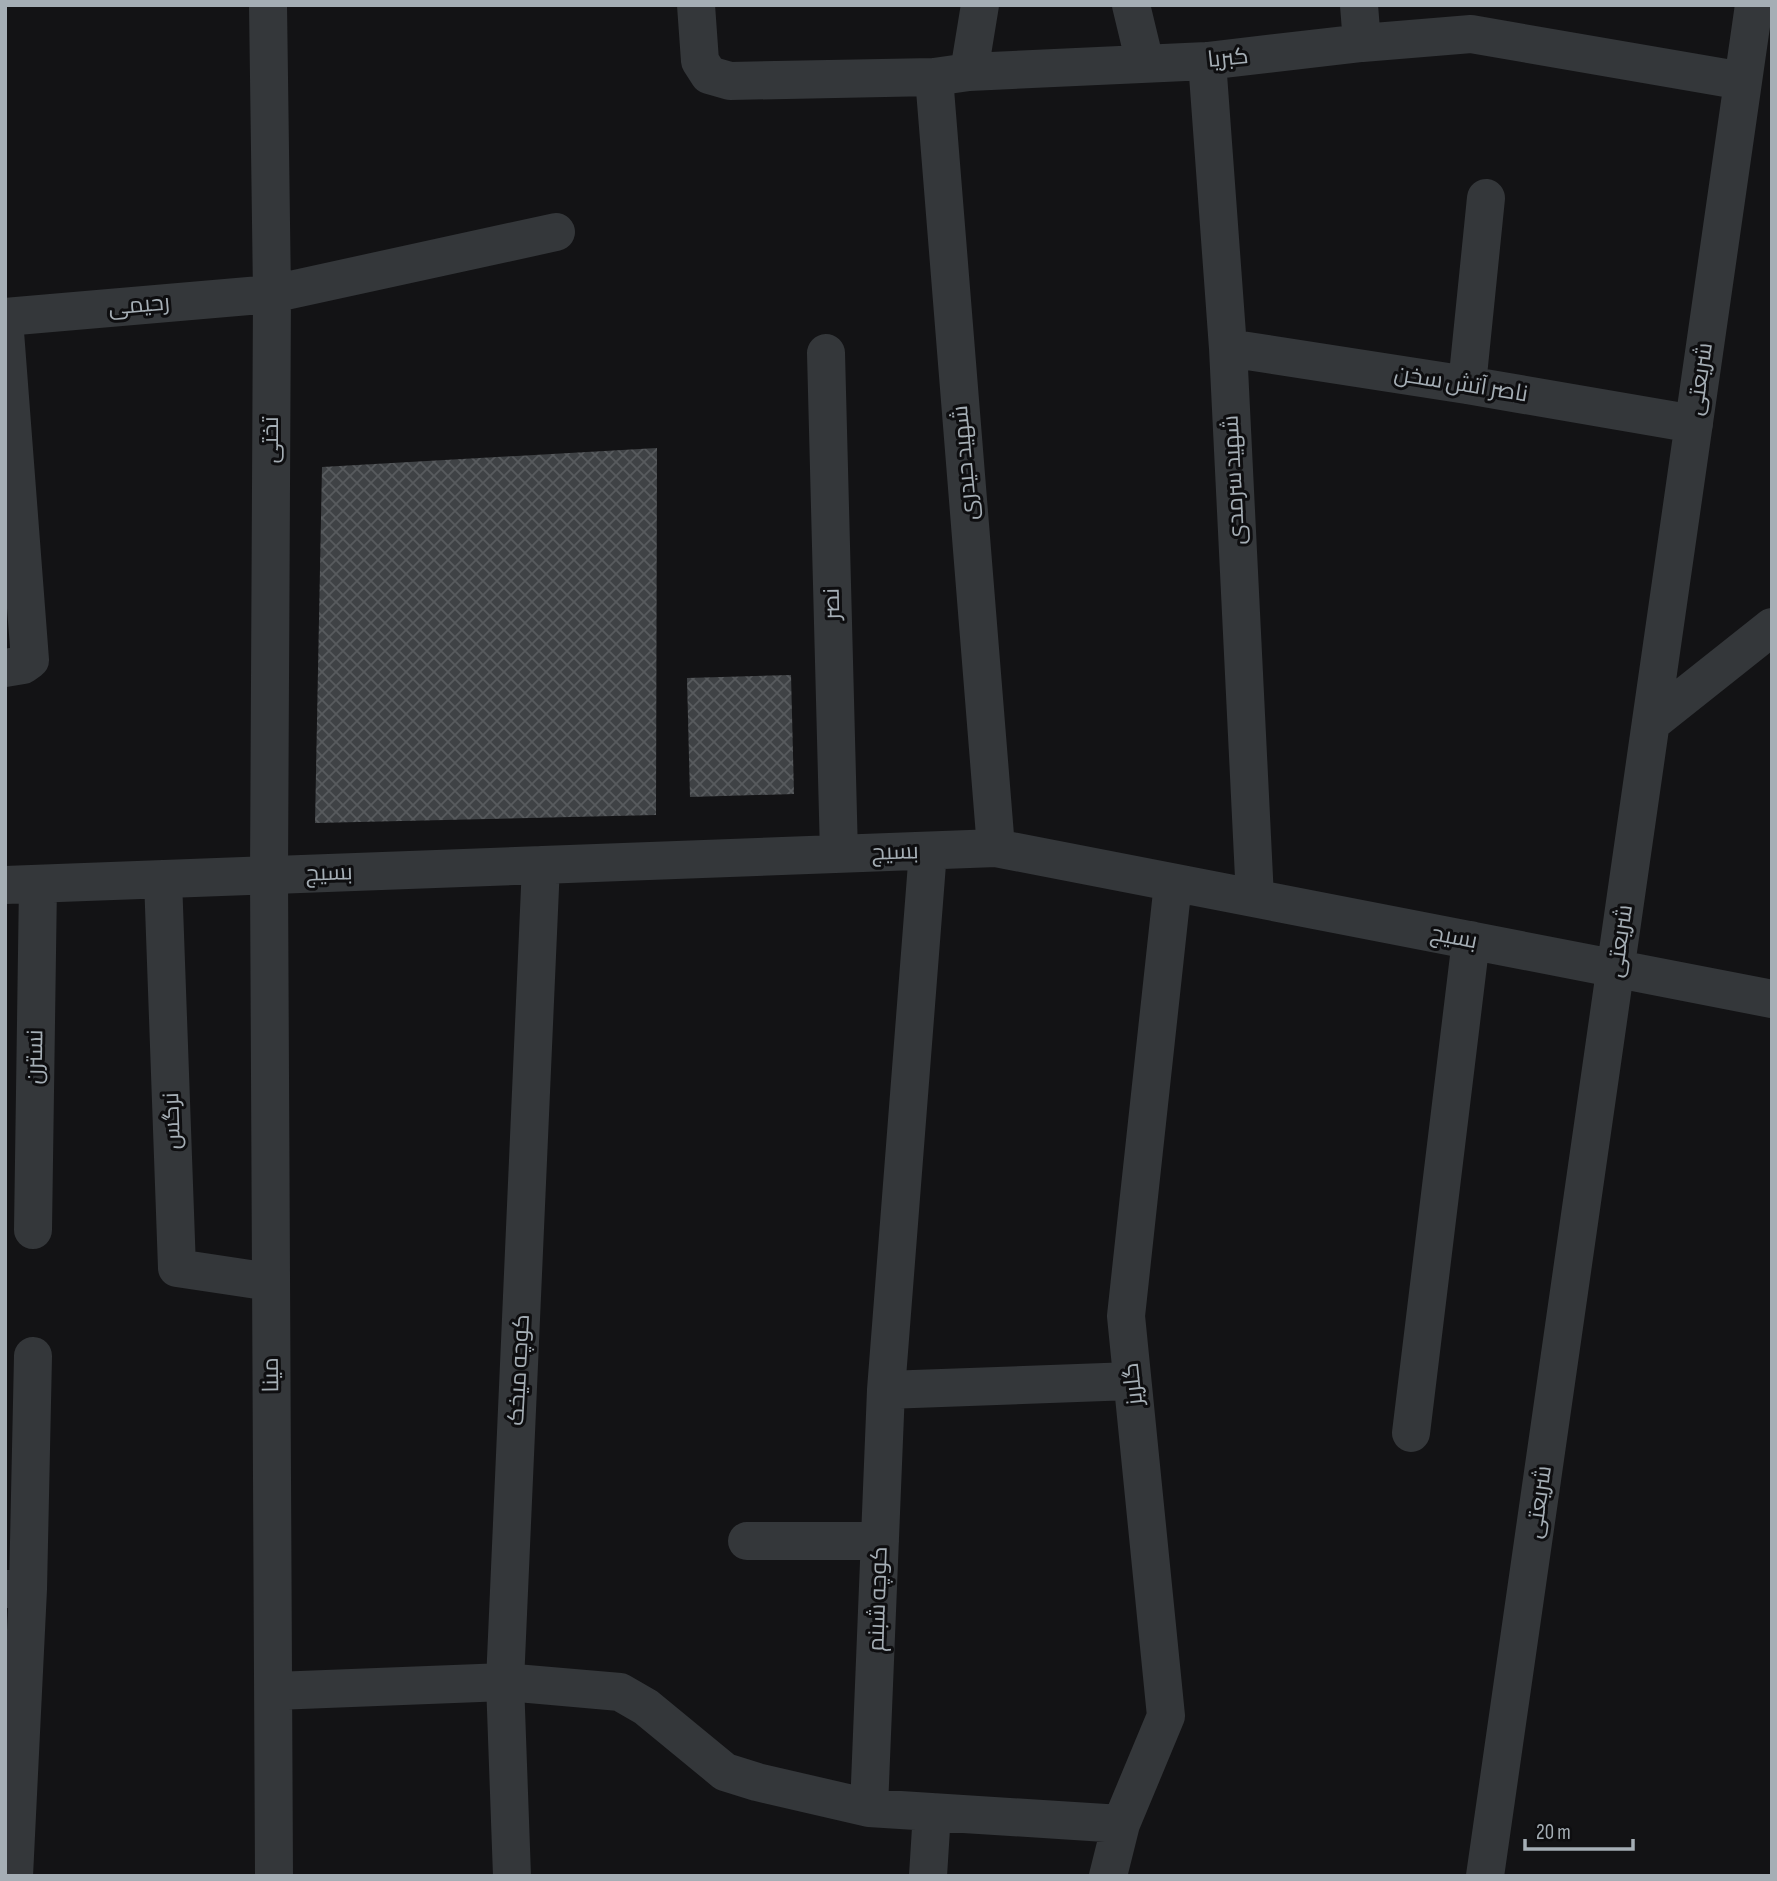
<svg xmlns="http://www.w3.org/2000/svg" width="1777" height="1881" viewBox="0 0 1777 1881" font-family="'Sofia Sans Condensed',Cairo,sans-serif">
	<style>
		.building { fill: url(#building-cross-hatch) }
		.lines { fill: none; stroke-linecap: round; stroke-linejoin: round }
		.minor { stroke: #34373a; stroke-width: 38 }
		.labels { text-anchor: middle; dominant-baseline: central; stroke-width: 6; stroke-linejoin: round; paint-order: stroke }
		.street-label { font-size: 23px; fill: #a5aeb5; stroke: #0e0e10 }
	</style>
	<defs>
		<pattern id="building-cross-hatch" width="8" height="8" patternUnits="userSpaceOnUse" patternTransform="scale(1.75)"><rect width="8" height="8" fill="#3f4245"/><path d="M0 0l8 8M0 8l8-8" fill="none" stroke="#585b5e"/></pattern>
	</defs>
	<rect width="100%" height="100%" fill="#131315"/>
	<path class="building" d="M657,448l-1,367 -341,8 7,-356z
		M791,675l3,119 -104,3 -3,-119z"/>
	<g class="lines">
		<path class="minor" d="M268,5l4,289 -3,581 5,1001
			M696,5l4,56 9,14 21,6 204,-4 35,-5 238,-11 155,-18 109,-9 272,47
			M1131,5l14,58
			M1359,5l3,38
			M1207,61l21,287 27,550
			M969,72l11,-67
			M934,77l62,771
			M5,317l267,-23 284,-62
			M5,332l25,328 -7,5 -18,3
			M1228,348l239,37 227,39
			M826,353l13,501
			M1467,385l19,-187
			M1651,723l121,-96
			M163,879l14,389 93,14
			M5,885l991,-37 776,151
			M33,1230l5,-346
			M886,1390l246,-9
			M1411,1433l60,-493
			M747,1541h133
			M5,1589h23l-14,287
			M28,1589l5,-233
			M275,1691l230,-9 115,10 26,15 79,65 32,10 112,26 252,16
			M869,1808l17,-418 42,-539
			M512,1876l-7,-194 36,-817
			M928,1876l4,-64
			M1108,1876l13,-52 45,-108 -40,-400 47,-433
			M1485,1876l269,-1871"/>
	</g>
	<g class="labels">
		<g class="street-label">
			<text transform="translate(1228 58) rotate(-6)">کبریا</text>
			<text transform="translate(139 305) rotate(-5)">رحیمی</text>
			<text transform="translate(1700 379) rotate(-82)">شریعتی</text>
			<text transform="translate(1461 384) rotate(9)">ناصر آتش سخن</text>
			<text transform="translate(271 440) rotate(-90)">تختی</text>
			<text transform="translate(965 463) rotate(-95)">شهید حیدری</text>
			<text transform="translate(1234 480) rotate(-93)">شهید سرمدی</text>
			<text transform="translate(832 604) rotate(-91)">نصر</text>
			<text transform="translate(895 852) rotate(-2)">بسیج</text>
			<text transform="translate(329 873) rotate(-2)">بسیج</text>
			<text transform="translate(1454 937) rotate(11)">بسیج</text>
			<text transform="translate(1620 941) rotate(-82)">شریعتی</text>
			<text transform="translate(35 1057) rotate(-89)">نسترن</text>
			<text transform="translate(172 1121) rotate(-92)">نرگس</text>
			<text transform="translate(519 1370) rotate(-87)">کوچه میخک</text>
			<text transform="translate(271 1375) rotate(-91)">مینا</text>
			<text transform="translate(1133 1384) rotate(-96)">گلریز</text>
			<text transform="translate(1539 1502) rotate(-82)">شریعتی</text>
			<text transform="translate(878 1599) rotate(-88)">کوچه شبنم</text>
		</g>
	</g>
	<rect width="1777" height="1881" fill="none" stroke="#a5aeb5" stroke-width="14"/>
	<path d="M1525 1839v10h108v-10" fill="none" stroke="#a5aeb5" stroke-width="3.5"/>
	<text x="1536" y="1839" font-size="21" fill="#a5aeb5" stroke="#0e0e10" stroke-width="5" paint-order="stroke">20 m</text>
</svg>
